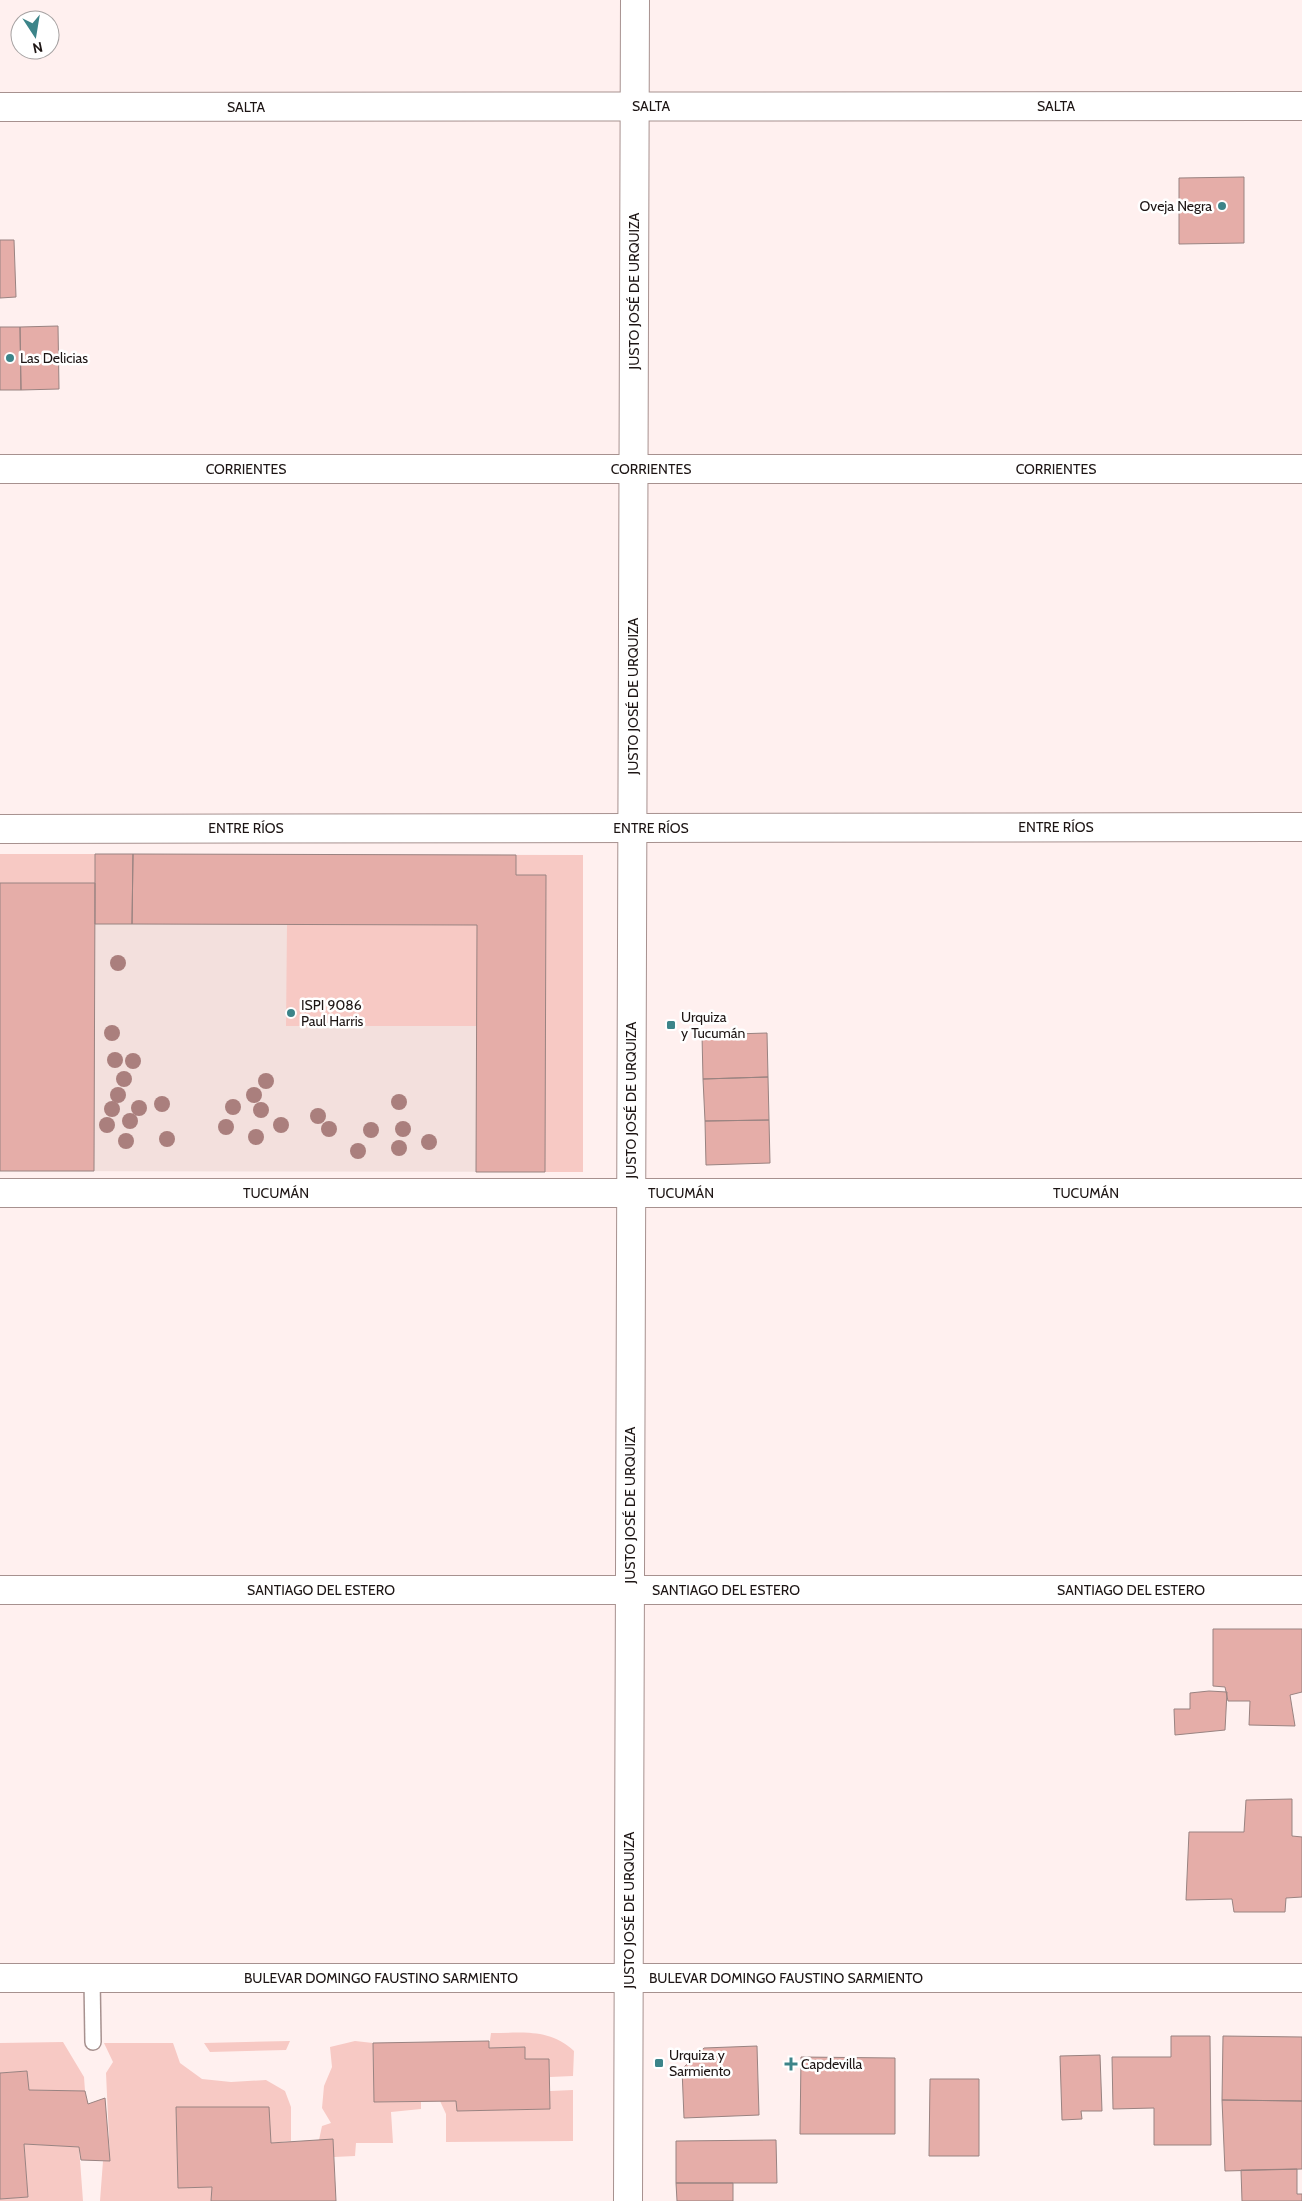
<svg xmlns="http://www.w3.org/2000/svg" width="1302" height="2201" viewBox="0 0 1302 2201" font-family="Cabin,sans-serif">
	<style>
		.built { fill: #f3e0dd }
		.green { fill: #f7c9c4 }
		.building { fill: #e5ada8; stroke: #998381 }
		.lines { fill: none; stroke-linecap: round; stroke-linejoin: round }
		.service-casing { stroke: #a7918f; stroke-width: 18 }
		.minor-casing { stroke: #a7918f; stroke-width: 30 }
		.tertiary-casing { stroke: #a7918f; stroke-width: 30 }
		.service { stroke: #fff; stroke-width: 15 }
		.minor { stroke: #fff; stroke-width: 28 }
		.tertiary { stroke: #fff; stroke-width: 28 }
		.tree { fill: #aa7f7d }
		.poi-dot { fill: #3c8489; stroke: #fff; stroke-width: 2 }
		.labels { text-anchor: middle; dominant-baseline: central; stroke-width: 5; stroke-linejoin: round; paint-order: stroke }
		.street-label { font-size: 14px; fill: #1d1514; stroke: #fff }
		.poi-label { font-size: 14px; fill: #1d1514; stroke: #fff; text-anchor: start }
	</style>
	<rect width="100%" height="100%" fill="#fff0ef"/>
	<path class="built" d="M0,854l583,1v317l-583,-1z"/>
	<path class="green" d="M0,854h95v29h-95z
		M516,855h67v317h-38l1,-296 -30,-1z
		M287,924l190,1v101h-191z
		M491,2033c31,0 58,-5 83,18l-1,25 -23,1 -1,-18h-24v-12l-36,1z
		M290,2041l-4,9 -76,2 -6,-9z
		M355,2041l18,2 1,59h47v7l-30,3 2,31h-37l-1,13 -21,1 -15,-17 3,-14 9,-3 -9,-15 2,-22 8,-19 -2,-20z
		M63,2042l21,35 1,14 -56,-1 -2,-19 -27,2v-30z
		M104,2043h69l7,20 22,16 29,3 35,-2 19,11 6,16v34l-20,2 -3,-36h-92l2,80h34l-1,14h-111l3,-40h7l-4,-88 7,-11z
		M573,2090v51l-127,1v-28l-6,-13h16l1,10 93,-2v-18z
		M24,2144l55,3 4,54h-83v-2l28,-2z"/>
	<path class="building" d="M1244,177v66l-65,1v-66z
		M0,240h14l2,57 -16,1z
		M58,326l1,63 -38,1 -1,-63z
		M0,327h20l1,63h-21z
		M95,854h38l-1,70h-37z
		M133,854l383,1v20h30l-1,297h-69l1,-247 -345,-1z
		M0,883h95l-1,288h-94z
		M767,1033l1,44 -65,2 -1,-44z
		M768,1077l1,43 -64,1 -2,-42z
		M769,1120l1,43 -64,2 -1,-44z
		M1213,1629h89v63l-12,3 5,31 -46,-1 1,-24h-22l-3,-14 -12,-1z
		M1209,1691l18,1 -2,38 -50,5 -1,-26h16v-16z
		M1292,1799v37l10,1v60l-16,1 -1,14h-51l-2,-13 -46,1 3,-68h55l2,-32z
		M1171,2036h39l1,109h-57v-37l-41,1 -1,-52h59z
		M1223,2036l79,1v64l-80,-1z
		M489,2041v7l36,-1v12h24l1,50 -93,2 -1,-10 -82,1 -1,-59z
		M757,2046l2,69 -75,3 -2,-49 22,-21z
		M1100,2055l2,56h-21l1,8 -20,1 -2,-64z
		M801,2057l94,1v76h-95z
		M27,2071l2,19 56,1 3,13 17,-6 5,63 -29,-1 -2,-13 -55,-3 4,53 -28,2v-126z
		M930,2079h49v77h-50z
		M1222,2100l80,1v68l-77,2z
		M176,2107h93l2,36 62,-4 3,62h-125l1,-14 -34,1z
		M776,2140l1,43h-101v-42z
		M1297,2169v25h5v7h-60l-1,-31z
		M676,2183h57v18h-56z"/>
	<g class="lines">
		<g class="service-casing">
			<path id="service" d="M92,1978l1,64"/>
		</g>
		<g class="minor-casing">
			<path id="minor" d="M0,107l1302,-1
				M0,469h1302
				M0,829l1302,-2
				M0,1193h1302
				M0,1590h1302"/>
		</g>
		<g class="tertiary-casing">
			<path id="tertiary" d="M0,1978h1302
				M628,2201l7,-2201"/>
		</g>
		<use href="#service" class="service"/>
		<use href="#minor" class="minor"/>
		<use href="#tertiary" class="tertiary"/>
	</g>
	<g class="tree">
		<circle cx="118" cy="963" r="8"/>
		<circle cx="112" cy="1033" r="8"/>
		<circle cx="115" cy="1060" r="8"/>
		<circle cx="133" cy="1061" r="8"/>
		<circle cx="124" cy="1079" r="8"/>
		<circle cx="266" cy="1081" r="8"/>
		<circle cx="118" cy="1095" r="8"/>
		<circle cx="254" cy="1095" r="8"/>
		<circle cx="399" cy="1102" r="8"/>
		<circle cx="162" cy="1104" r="8"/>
		<circle cx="233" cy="1107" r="8"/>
		<circle cx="139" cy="1108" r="8"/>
		<circle cx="112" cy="1109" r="8"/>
		<circle cx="261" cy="1110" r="8"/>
		<circle cx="318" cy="1116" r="8"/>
		<circle cx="130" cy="1121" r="8"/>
		<circle cx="107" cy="1125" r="8"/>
		<circle cx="281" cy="1125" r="8"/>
		<circle cx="226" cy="1127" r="8"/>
		<circle cx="329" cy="1129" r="8"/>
		<circle cx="403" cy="1129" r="8"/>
		<circle cx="371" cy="1130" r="8"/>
		<circle cx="256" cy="1137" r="8"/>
		<circle cx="167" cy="1139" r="8"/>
		<circle cx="126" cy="1141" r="8"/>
		<circle cx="429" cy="1142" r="8"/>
		<circle cx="399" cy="1148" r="8"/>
		<circle cx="358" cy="1151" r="8"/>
	</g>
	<g class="poi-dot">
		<circle cx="1222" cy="206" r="5"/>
		<circle cx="10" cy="358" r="5"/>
		<circle cx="291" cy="1013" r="5"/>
		<rect x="666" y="1020" width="10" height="10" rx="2.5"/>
		<rect x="654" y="2058" width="10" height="10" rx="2.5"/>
		<path d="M788.5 2056.5h5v5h5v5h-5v5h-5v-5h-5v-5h5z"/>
	</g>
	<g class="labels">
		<g class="street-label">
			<text x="651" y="106">SALTA</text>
			<text x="1056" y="106">SALTA</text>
			<text x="246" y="107">SALTA</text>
			<text transform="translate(634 291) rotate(-90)">JUSTO JOSÉ DE URQUIZA</text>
			<text x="246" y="469">CORRIENTES</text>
			<text x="651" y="469">CORRIENTES</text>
			<text x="1056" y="469">CORRIENTES</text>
			<text transform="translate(633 696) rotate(-90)">JUSTO JOSÉ DE URQUIZA</text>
			<text x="1056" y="827">ENTRE RÍOS</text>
			<text x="246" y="828">ENTRE RÍOS</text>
			<text x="651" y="828">ENTRE RÍOS</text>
			<text transform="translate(631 1100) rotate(-90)">JUSTO JOSÉ DE URQUIZA</text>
			<text x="276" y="1193">TUCUMÁN</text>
			<text x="681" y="1193">TUCUMÁN</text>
			<text x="1086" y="1193">TUCUMÁN</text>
			<text transform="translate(630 1505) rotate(-90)">JUSTO JOSÉ DE URQUIZA</text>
			<text x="321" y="1590">SANTIAGO DEL ESTERO</text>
			<text x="726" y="1590">SANTIAGO DEL ESTERO</text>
			<text x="1131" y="1590">SANTIAGO DEL ESTERO</text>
			<text transform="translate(629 1910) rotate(-90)">JUSTO JOSÉ DE URQUIZA</text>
			<text x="381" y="1978">BULEVAR DOMINGO FAUSTINO SARMIENTO</text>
			<text x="786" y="1978">BULEVAR DOMINGO FAUSTINO SARMIENTO</text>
		</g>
		<g class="poi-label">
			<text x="1212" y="206" text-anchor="end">Oveja Negra</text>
			<text x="20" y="358">Las Delicias</text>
			<text x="301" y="1005">ISPI 9086<tspan x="301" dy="16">Paul Harris</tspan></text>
			<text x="681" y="1017">Urquiza<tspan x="681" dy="16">y Tucumán</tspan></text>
			<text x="669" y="2055">Urquiza y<tspan x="669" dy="16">Sarmiento</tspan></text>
			<text x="801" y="2064">Capdevilla</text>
		</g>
	</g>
	<g transform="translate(35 35) rotate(168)"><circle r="24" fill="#ffffff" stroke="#a5a1a1"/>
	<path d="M0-4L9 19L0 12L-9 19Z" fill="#3c8489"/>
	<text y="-8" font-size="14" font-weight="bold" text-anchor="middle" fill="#1d1514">N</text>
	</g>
</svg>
